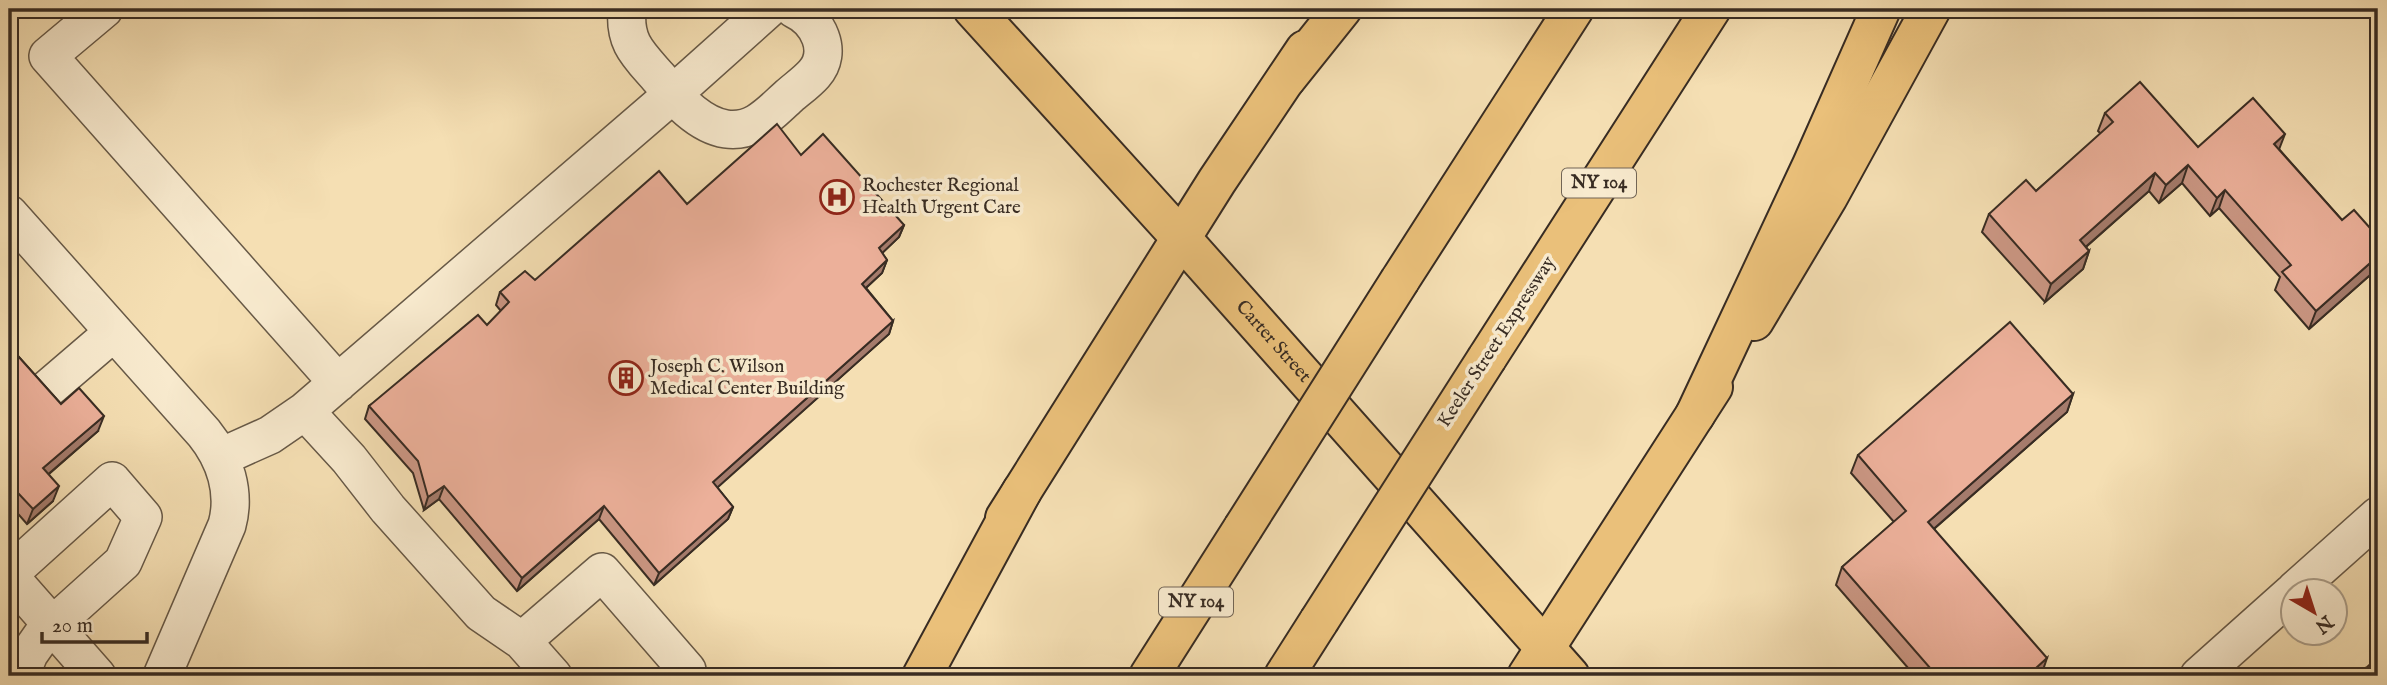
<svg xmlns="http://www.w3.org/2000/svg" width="2387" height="685" viewBox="0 0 2387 685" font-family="'IM FELL English',serif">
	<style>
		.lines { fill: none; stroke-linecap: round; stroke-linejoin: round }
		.minor-casing { stroke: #675947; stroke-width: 40 }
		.major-casing { stroke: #382c23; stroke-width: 42 }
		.highway-casing { stroke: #382c23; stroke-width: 42 }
		.minor { stroke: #f8eace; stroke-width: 37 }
		.major { stroke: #eac07a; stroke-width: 38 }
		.highway { stroke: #eac07a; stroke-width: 38 }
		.highway-bridge-casing { stroke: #382c23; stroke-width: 42; stroke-linecap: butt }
		.highway-bridge { stroke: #eac07a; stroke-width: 38 }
		.wall { fill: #cb9784; stroke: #382c23; stroke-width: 2 }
		.shaded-wall { fill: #a57b6c; stroke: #382c23; stroke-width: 2 }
		.building { fill: #ecb09a; stroke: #382c23; stroke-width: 2 }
		.labels { text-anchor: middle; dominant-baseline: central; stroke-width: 7; stroke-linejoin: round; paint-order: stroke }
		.shield { fill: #f8eace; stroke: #726556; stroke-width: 2 }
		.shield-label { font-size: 18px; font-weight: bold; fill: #382c23 }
		.poi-label { font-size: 19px; fill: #382c23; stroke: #f8eace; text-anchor: start }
		.street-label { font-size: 19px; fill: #382c23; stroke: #f8eace }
	</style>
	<rect width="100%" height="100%" fill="#f5dfb3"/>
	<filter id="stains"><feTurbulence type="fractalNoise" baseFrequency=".00286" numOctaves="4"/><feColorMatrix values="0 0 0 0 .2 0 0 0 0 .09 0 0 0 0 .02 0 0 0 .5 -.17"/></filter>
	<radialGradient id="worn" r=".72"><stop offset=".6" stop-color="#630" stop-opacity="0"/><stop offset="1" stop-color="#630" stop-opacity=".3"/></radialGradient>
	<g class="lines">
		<g class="minor-casing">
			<path id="minor" d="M104,9l-56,47 290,327
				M627,9c-3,34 11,45 32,69 16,20 40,47 67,51 28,4 44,-16 63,-33 8,-7 18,-14 25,-22 20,-22 4,-54 -20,-65
				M9,214l195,219c21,26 32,59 23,92l-65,151
				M37,398l77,-66
				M305,411l44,48 39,50 93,104 41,28 31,35
				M221,457l49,-22 35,-24 368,-317 95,-85
				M9,574l103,-93 31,36 -20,45 -80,72 -14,20 -9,22
				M9,576l88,100
				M2295,590l83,-74
				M522,641l80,-69 85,98 -3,6
				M2199,676l93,-83"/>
		</g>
		<g class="major-casing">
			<g id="major">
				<path id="s1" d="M973,9l208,229 389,438"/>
				<path d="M1754,321l74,-124 103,-188"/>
				<path d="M1005,518l212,-337 88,-131"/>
				<path d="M1527,676l186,-289"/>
			</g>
		</g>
		<g class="highway-casing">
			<path id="highway" d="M1286,79l56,-70
				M1400,280l174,-271
				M1487,358l224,-349
				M1695,415l117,-250 69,-156
				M922,676l100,-185
				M1149,676l94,-148
				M1284,676l35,-55"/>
		</g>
		<use href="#minor" class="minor"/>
		<use href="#major" class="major"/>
		<use href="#highway" class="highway"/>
		<g class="highway-bridge-casing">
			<path id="highway-bridge" d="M1243,528l157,-248
				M1319,621l168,-263"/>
		</g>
		<use href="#highway-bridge" class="highway-bridge"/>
	</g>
	<path class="wall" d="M2105,113l93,34 81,2 63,71 36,17v31l-69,61 -34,-39 5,-13 -61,-69 -9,8 -28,-33 -23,20 -10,-12 -63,56 3,4 -6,18 -38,33 -63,-70 7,-18 47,-23 65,-57 -3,-3z
		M801,155l103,70 -5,12 -17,16 5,7 -5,13 -16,15 27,33 -4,13 -172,153 16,20 -5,12 -74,66 -55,-66 -82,72 -78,-92 -15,11 -11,-37 -48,-54 4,-13 118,-81 14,-14 -5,-6 4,-13 35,-12 152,-76z
		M9,346l52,58 37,27 -49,43 4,27 -26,23 -15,-17 -3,2z
		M2073,394l-6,18 -133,117 107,147h-126l-79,-91 6,-18 52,-45 -43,-49 7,-18z
		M2366,668l12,8h-15z"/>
	<path class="shaded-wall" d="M2285,134l-7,18 -4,-8z
		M2188,165l-6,18 -23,20 7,-18z
		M2155,173l-6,18 -76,67 7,-18z
		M2225,190l-6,18 -9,8 7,-18z
		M904,225l-5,12 -24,23 4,-12z
		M2089,251l-6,18 -38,33 6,-18z
		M2378,256v12l-69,61 7,-18z
		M887,260l-5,13 -25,23 5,-12z
		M893,321l-4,13 -180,161 4,-13z
		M2073,394l-6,18 -146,128 7,-18z
		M104,416l-6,15 -60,52 5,-15z
		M59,486l-6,15 -26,23 6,-15z
		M444,486l-5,13 -15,11 4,-13z
		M17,492l-5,15 -3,2v-10z
		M604,506l-5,13 -82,72 5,-13z
		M733,507l-5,12 -74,66 5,-12z
		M2047,658l-6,18h-14z"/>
	<path class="building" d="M2140,82l58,65 55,-49 32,36 -11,10 68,76 12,-10 24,27v19l-62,55 -34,-39 9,-7 -66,-75 -8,8 -29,-33 -22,20 -11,-12 -75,67 9,11 -38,33 -62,-70 37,-34 10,11 77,-69 -8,-9z
		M777,124l24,31 22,-21 81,91 -25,23 8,12 -25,24 31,37 -180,161 20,25 -74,66 -55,-67 -82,72 -78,-92 -16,11 -10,-36 -49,-55 109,-91 9,10 22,-23 -9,-10 25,-21 10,9 124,-109 28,33z
		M2010,322l63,72 -145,128 119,136 -20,18h-90l-95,-109 64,-56 -48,-56z
		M9,346l52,58 18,-16 25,28 -61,52 16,18 -26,23 -16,-17 -8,7z
		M2378,657v19h-5l-7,-8z"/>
	<defs>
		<g id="hospital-ring" transform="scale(1.75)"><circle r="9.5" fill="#f8eace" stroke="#8f2418" stroke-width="1.5"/><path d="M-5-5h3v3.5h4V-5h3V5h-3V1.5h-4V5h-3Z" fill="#8f2418"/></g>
		<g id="building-ring" transform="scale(1.75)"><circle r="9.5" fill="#f8eace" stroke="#8f2418" stroke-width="1.5"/><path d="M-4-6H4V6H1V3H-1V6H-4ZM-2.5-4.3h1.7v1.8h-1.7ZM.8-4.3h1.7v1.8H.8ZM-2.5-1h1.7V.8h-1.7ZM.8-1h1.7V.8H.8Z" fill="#8f2418"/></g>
	</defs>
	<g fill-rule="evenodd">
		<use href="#hospital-ring" x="837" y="197"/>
		<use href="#building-ring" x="626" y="378"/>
	</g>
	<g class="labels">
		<g class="shield">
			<rect x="1562" y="168.5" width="74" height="29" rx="5"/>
			<rect x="1159" y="587.5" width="74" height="29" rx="5"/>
		</g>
		<g class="shield-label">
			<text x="1599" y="183">NY 104</text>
			<text x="1196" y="602">NY 104</text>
		</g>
		<g class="poi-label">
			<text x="862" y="186">Rochester Regional<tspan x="862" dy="22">Health Urgent Care</tspan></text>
			<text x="650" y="367">Joseph C. Wilson<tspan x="650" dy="22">Medical Center Building</tspan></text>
		</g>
		<g class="street-label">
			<text stroke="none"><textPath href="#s1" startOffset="448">Carter Street</textPath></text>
			<text transform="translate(1497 342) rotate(-57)">Keeler Street Expressway</text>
		</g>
	</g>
	<rect width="2387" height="685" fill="none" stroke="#f5dfb3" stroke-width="35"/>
	<rect x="10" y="10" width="2366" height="664" fill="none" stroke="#382c23" stroke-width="3.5"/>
	<rect x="18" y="18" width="2352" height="650" fill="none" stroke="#382c23" stroke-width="2"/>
	<g transform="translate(2314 612) rotate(141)"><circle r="33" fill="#f8eace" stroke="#ab9e8a" stroke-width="2"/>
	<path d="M0-5L12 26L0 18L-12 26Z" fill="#8f2418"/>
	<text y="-10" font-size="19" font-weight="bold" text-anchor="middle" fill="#382c23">N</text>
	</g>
	<path d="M42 632v10h105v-10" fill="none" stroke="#382c23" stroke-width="3.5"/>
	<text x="52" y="632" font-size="21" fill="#382c23" stroke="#f8eace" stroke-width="5" paint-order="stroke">20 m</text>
	<rect width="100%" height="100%" filter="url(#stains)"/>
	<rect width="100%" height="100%" fill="url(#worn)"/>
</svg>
